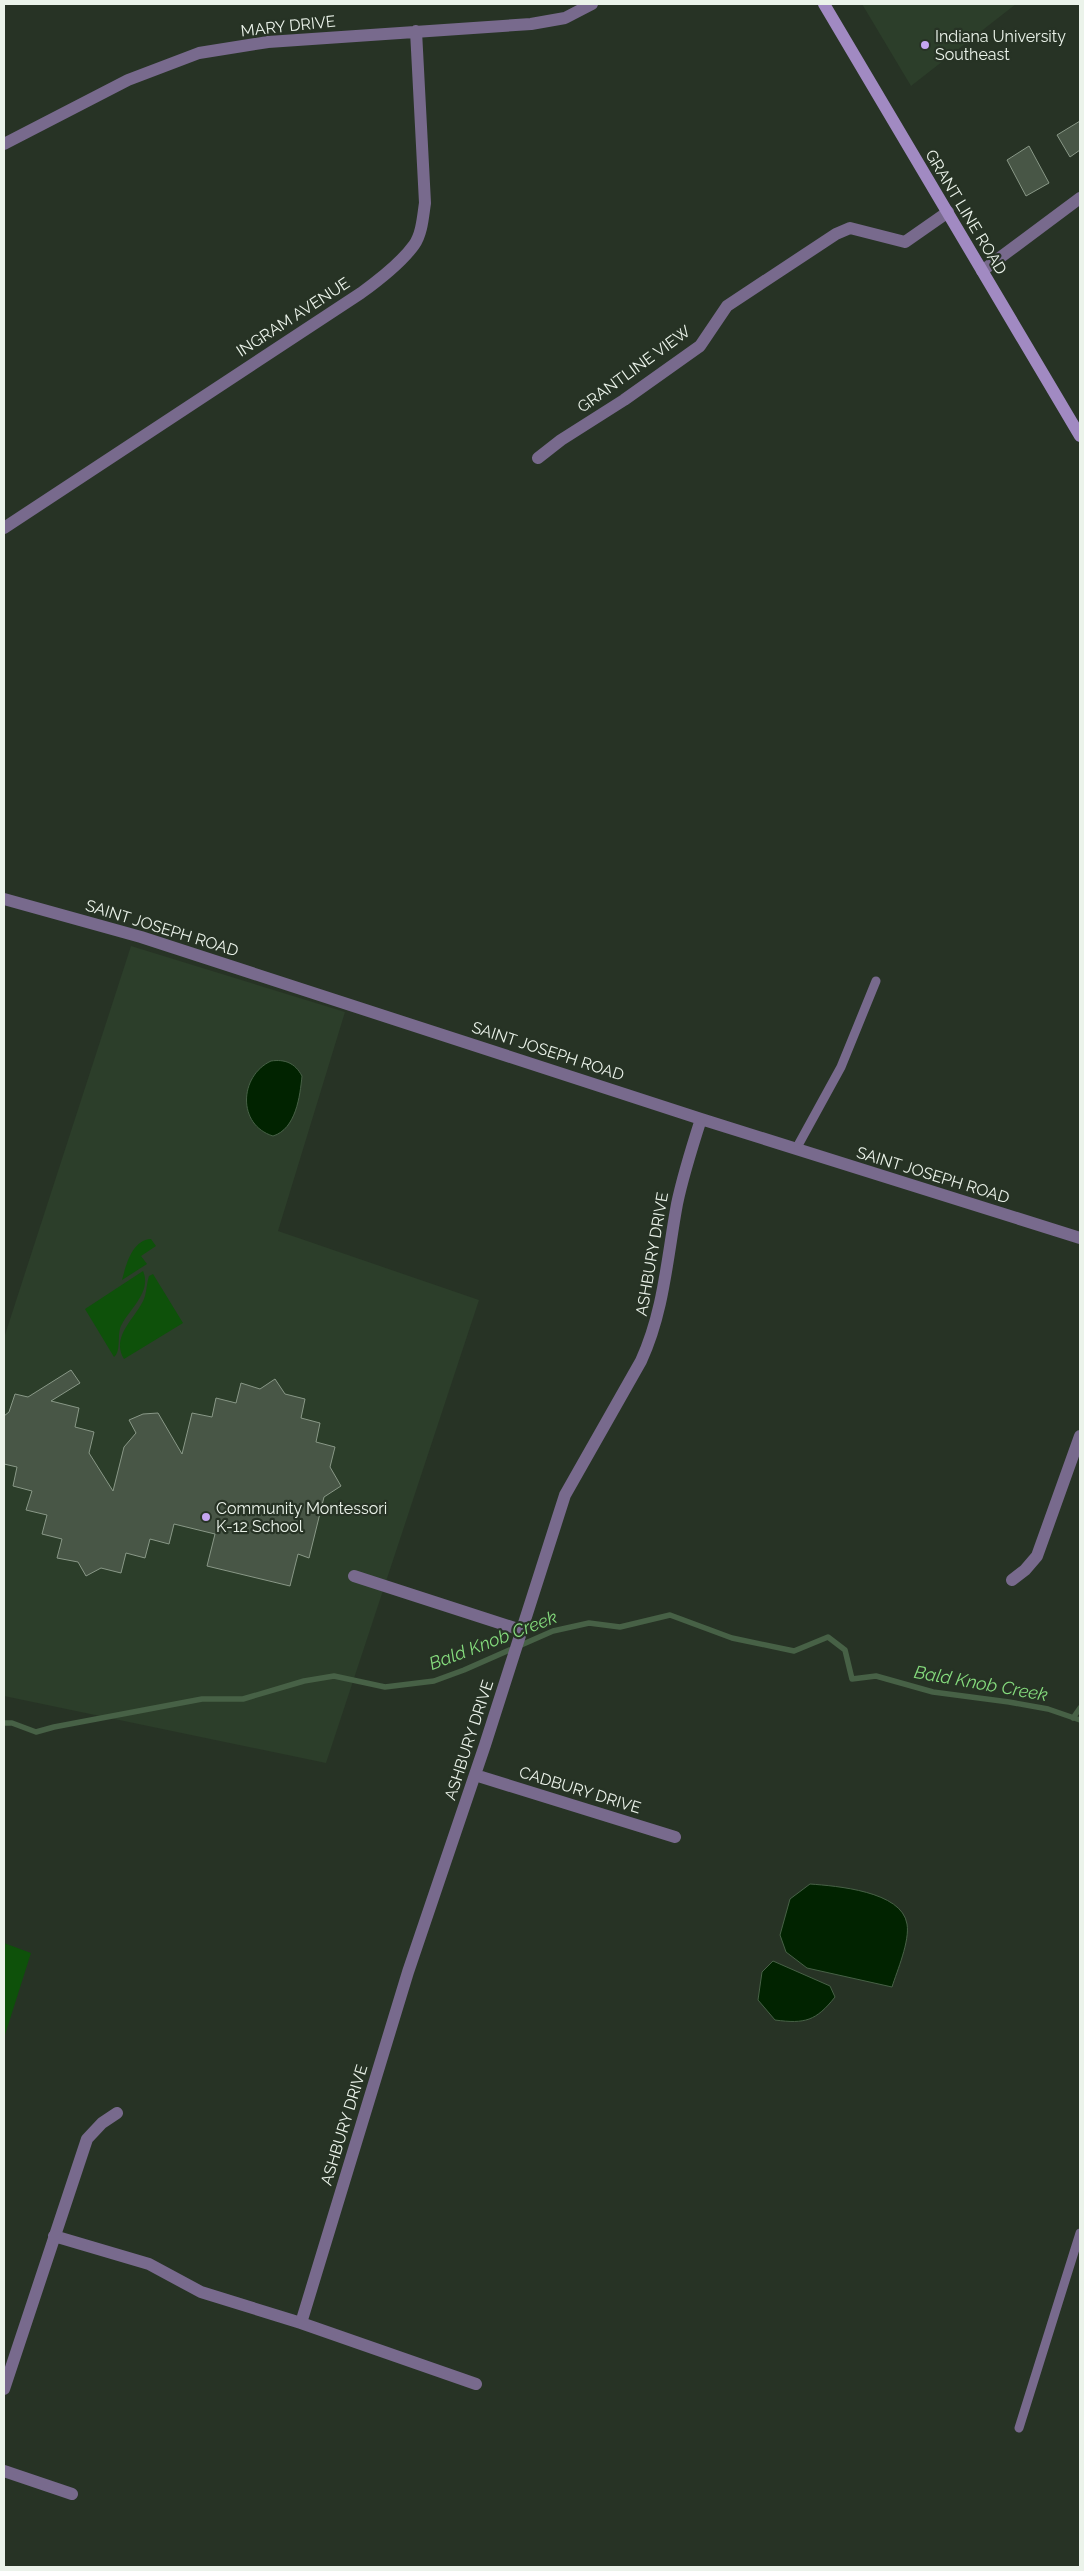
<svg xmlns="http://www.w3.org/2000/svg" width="1084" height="2571" viewBox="0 0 1084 2571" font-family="Raleway,sans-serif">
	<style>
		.built { fill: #2c3e2a }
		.green { fill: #0e510a }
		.water { fill: #012300; stroke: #476146 }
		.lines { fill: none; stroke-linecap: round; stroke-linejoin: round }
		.stream { stroke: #476146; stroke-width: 5.5 }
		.building { fill: #485646; stroke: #899887 }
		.lane { stroke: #786a8d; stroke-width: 9 }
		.street { stroke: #786a8d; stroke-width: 12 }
		.secondary { stroke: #a18ac2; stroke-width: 12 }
		.poi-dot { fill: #c5a6f0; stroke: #273325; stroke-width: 2 }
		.labels { text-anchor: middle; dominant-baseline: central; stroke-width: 4.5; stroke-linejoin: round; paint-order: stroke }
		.street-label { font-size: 16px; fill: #ebf3ea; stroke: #273325 }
		.poi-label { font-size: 16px; fill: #ebf3ea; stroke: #273325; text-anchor: start }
		.water-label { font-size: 18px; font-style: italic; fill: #85dc7d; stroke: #273325 }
	</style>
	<rect width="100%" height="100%" fill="#273325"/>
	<path class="built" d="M862,4h154l-105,82z
		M131,946l214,66 -67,219 201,69 -153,463 -322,-67v-358z"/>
	<path class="green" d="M151,1239l5,7 -15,10 6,8 -25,16c4,-15 10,-40 29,-41z
		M143,1271c9,20 -13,38 -21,53 -6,9 0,27 -8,33l-29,-48z
		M153,1274l30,49 -59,36c-13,-21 9,-39 18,-56 5,-8 4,-18 7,-27z
		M4,1943l27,10 -27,85z"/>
	<path class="water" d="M271,1061c14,-2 24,2 31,15 -2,20 -6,53 -29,60 -36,-11 -34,-60 -2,-75z
		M810,1884c26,2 92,7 97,40 3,17 -10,47 -15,63l-85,-19 -21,-16 -6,-17 10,-36z
		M773,1961l57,25 5,11c-19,24 -30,27 -60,23l-17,-20 4,-28z"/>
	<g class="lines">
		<path class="stream" d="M1073,1718l7,-10
			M4,1723h8l24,9 18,-5 148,-28h41l61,-18 30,-5 51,11 49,-6 30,-11 89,-39 36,-8 31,4 50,-12 62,23 62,13 34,-14 17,13 7,29 24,-3 57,16 76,10 39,7 32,11"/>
	</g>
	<path class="building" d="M1080,121v29l-10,7 -13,-22z
		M1029,146l20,37 -23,13 -19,-36z
		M71,1370l9,13 -29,18 28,7 -4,19 19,5 -5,21 24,38 11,-44 12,-14 -7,-13 14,-6 15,-1 24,41 10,-41 20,4 4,-19 20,5 5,-20 19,6 15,-10 10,15 20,5 -4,19 19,5 -4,19 19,5 -5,20 11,19 -17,11 -15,61 -11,-4 -8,32 -83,-20 8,-32 -41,-10 -5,20 -19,-5 -5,19 -19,-5 -5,20 -20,-5 -15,8 -8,-14 -21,-4 5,-19 -20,-5 5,-19 -21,-5 6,-19 -19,-5 4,-19 -13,-3v-48l5,-4 6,-18 13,3z"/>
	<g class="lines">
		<path class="lane" d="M796,1149l45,-82 35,-86
			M1019,2428l61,-195"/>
		<path class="street" d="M4,144l124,-64 71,-27 69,-11 263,-18 34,-6 27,-14
			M982,271l98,-73
			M538,458l23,-18 63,-40 76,-54 27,-40 109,-72 14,-6 55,14 43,-30
			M4,528l357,-235c18,-13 40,-30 53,-48 8,-11 9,-29 11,-42l-9,-172
			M4,899l137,38 560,182 379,119
			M354,1576l167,54
			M1012,1580l13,-10 12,-14 43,-120
			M475,1775l200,62
			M54,2236l95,28 52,28 100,31 175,61
			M301,2323l107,-351 77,-227 80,-250 76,-134c23,-50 26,-103 36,-157 6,-29 15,-57 24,-85
			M4,2389l83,-250 15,-16 15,-10
			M4,2471l68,23"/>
		<path class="secondary" d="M824,4l256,432"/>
	</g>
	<g class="poi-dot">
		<circle cx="925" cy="45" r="5"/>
		<circle cx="206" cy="1517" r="5"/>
	</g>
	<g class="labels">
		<g class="street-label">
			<text transform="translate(288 26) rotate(-6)">MARY DRIVE</text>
			<text transform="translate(966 212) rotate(59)">GRANT LINE ROAD</text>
			<text transform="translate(293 317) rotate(-33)">INGRAM AVENUE</text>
			<text transform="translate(634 369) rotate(-36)">GRANTLINE VIEW</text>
			<text transform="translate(162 928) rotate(17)">SAINT JOSEPH ROAD</text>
			<text transform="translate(548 1051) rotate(18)">SAINT JOSEPH ROAD</text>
			<text transform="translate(933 1175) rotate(17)">SAINT JOSEPH ROAD</text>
			<text transform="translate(652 1254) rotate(-80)">ASHBURY DRIVE</text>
			<text transform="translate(469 1740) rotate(-72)">ASHBURY DRIVE</text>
			<text transform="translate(580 1790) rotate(17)">CADBURY DRIVE</text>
			<text transform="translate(344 2125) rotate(-73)">ASHBURY DRIVE</text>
		</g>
		<g class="poi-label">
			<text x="935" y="36">Indiana University<tspan x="935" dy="18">Southeast</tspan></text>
			<text x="216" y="1508">Community Montessori<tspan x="216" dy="18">K-12 School</tspan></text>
		</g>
		<g class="water-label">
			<text transform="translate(493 1640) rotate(-21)">Bald Knob Creek</text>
			<text transform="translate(981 1683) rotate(10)">Bald Knob Creek</text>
		</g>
	</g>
	<rect width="1084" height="2571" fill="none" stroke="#ebf3ea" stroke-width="10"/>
</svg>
